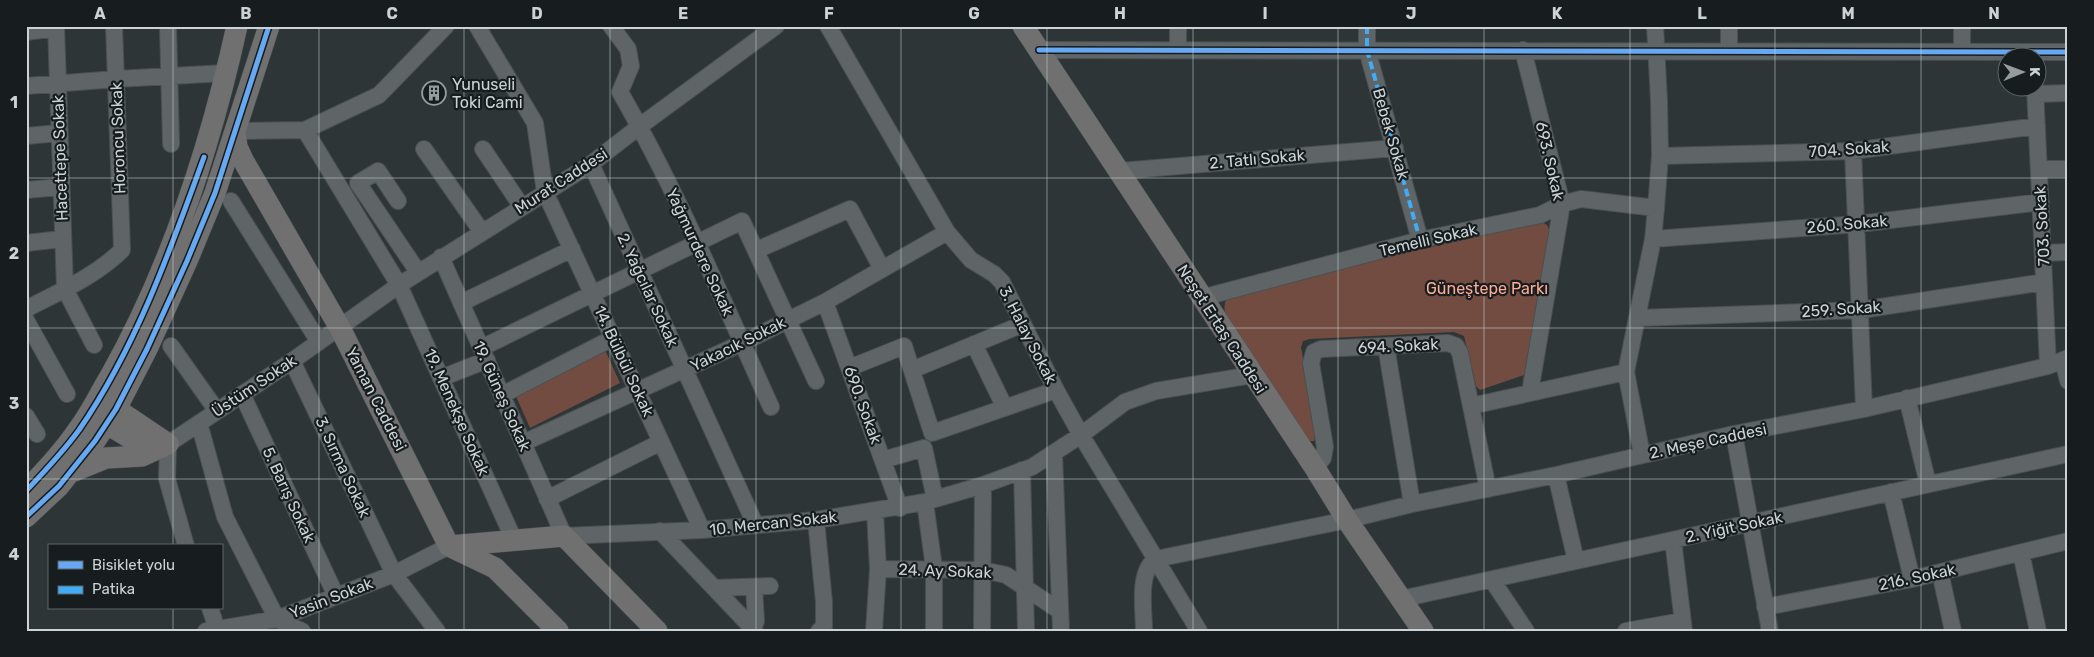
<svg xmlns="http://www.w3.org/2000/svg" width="2094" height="657" viewBox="0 0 2094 657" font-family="Rubik,sans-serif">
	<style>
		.green { fill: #734c41 }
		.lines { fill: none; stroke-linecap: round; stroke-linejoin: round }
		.minor-casing { stroke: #4a5052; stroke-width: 18 }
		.major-casing { stroke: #4a5052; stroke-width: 22 }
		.minor { stroke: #5f6567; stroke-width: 16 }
		.major { stroke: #717070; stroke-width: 21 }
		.quiet { stroke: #42abf6; stroke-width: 4; stroke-dasharray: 8 4; stroke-linecap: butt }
		.cycleway-casing { stroke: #171d1f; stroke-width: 8 }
		.cycleway { stroke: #66a8f1; stroke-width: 5 }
		.grid { fill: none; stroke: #cbd3d6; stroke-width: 1; stroke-opacity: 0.55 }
		.labels { text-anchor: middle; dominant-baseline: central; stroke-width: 4.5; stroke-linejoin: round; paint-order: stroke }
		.poi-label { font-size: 16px; fill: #cbd3d6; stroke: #171d1f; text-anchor: start }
		.street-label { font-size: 16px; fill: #cbd3d6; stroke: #171d1f }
		.park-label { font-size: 16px; fill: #fcac94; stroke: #171d1f }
		.neatline { fill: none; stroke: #cbd3d6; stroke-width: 2 }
		.grid-label { font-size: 16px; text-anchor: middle; font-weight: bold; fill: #cbd3d6 }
	</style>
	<rect width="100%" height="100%" fill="#2d3537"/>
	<path class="green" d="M1542,222l5,3 4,9 -27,141 -44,15 -4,-4 -12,-50 -10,-4 -144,7 -7,2 -2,6 15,88 -2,6h-5l-84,-128c-2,-12 2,-18 13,-22z
		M605,350l15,33 -90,45 -15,-34z"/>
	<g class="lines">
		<g class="minor-casing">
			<path id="minor" d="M56,26l9,263 29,56
				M168,26l3,118
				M477,26l58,97 10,69 157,338
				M611,26l17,23 3,17 -11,26c58,101 103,209 151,315
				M828,26l119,206 24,28 23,14 8,8 54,108 25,45 118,196
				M1178,26v24
				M1367,26v24l53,190
				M26,32l30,-4
				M1039,50l1029,2
				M1523,50l39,154 -32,188
				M1729,50v-24
				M1962,52v-26
				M26,86l90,-7 110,-6
				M2035,88l13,278
				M2036,94l32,-1
				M305,130l94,155 115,255
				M235,131l70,-1 74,-35 67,-69
				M26,136l33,-3
				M424,149l58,83
				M483,149l39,58
				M1853,151l11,258
				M1660,156l193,-5 184,-25
				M591,164l164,360
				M2039,169h29
				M1120,171l275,-23
				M26,190l35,-3
				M231,201l88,141
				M398,201l-20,-30 -20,12 60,89
				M1653,239l205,-15 183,-22
				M26,243l36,-4
				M757,250l93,-41 32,60
				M2043,253l25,-1
				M441,257l123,279 138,-6 114,-10 109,-18 58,-17 49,-18 49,-32 44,-33 31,-11 96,-16
				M1201,298l219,-58 120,-25 22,-11 19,-5 75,9
				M825,302l75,206
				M461,303l111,-54
				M26,309c33,-17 70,-33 96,-59l-8,-224
				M1637,318l224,-8 183,-28
				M26,320l41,74
				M974,344l31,64
				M171,346l46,65
				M1386,346l26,158
				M481,348l261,-127 74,160
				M2063,360l5,21
				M292,361l102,213 43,57
				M849,368l55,-22 28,87 124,-43
				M912,370l111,-46
				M441,378l46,-18
				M242,394l94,202
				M502,395l111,-57
				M1907,398l21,86
				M1471,406l155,-34
				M26,416l11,18
				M199,423l26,94 52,102 25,12
				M1734,434l36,197
				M523,443l219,-100 83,-41 122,-70
				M1054,454l7,177
				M1642,455l-16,-83 27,-133 3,-31 4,-52 -1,-55 -4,-75
				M883,460l41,-12 11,51
				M1315,468l8,-10 2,-11 -14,-84 3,-11 7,-3 127,-6 8,3 4,7 28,136
				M1022,470l4,161
				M1556,475l20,86
				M1891,492l21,87
				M547,499l114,-57
				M925,502l9,66v63
				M816,520l8,82v25l-5,4
				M660,531l95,100
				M1673,540l11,91
				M186,546l-19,-67 1,-35 124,-83 107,-76 192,-121 49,-38 136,-100
				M2021,553l17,78
				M878,569l105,1 23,5 54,36
				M1940,572l13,59
				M1492,580l34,51
				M714,588l56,-2
				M1401,599l667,-145
				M1765,607l147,-28 156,-38
				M210,608l7,21
				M753,629l3,-8 -2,-34
				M206,631l71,-12 117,-45 55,-28
				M874,631l4,-62 -3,-57
				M982,631l1,-146
				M1144,631c0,-22 -7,-59 12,-72l191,-39 65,-16 144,-29 178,-41 130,-25 184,-43 20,-8
				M1626,631l56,-10"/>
		</g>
		<g class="major-casing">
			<path id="major" d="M1023,26l292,442 32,52 76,111
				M235,131l2,16 6,13 97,168 109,218 46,22 63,63
				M104,410l-1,5 4,9 40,24 15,-1
				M74,471l32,-13 36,-2 26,-12 -52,-35 -12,-2
				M26,491c19,-20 37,-39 52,-61 13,-17 22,-37 33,-55 61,-109 99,-227 126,-349
				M26,517l33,-31 36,-45 21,-32 31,-60 40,-88 28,-68 54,-167
				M450,546l114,-10 93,95"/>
		</g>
		<use href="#minor" class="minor"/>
		<use href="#major" class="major"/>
		<path class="quiet" d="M1367,26v24l53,190"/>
		<g class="cycleway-casing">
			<path id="cycleway" d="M1039,50l1029,2
				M26,491c19,-20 37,-39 53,-61 57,-83 91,-179 125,-273
				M26,517l33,-31 36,-45 21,-32 31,-60 40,-88 28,-68 54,-167"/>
		</g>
		<use href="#cycleway" class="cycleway"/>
	</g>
	<path class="grid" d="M173,26v520M319,26v605M464,26v605M610,26v605M756,26v605M901,26v605M1047,26v605M1193,26v605M1338,26v605M1484,26v605M1630,26v605M1775,26v605M1921,26v605M26,178h2042M26,328h2042M26,479h2042M173,608v23"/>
	<defs>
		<g id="building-ring" transform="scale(1.25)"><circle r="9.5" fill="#171d1f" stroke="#949c9e" stroke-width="1.5"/><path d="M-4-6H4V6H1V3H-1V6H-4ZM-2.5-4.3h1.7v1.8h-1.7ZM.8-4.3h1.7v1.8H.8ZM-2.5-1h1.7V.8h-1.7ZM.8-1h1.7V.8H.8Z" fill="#949c9e"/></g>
	</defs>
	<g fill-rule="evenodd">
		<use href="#building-ring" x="434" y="93"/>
	</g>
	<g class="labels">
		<g class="poi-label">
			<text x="452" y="84">Yunuseli<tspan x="452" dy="18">Toki Cami</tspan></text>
		</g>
		<g class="street-label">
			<text transform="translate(1391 134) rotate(74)">Bebek Sokak</text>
			<text transform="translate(118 138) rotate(-92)">Horoncu Sokak</text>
			<text transform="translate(1849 149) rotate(-4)">704. Sokak</text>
			<text transform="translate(60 158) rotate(-92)">Hacettepe Sokak</text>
			<text transform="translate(1257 159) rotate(-5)">2. Tatlı Sokak</text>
			<text transform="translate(1550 161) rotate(77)">693. Sokak</text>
			<text transform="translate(561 181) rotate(-33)">Murat Caddesi</text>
			<text transform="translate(1847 224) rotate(-5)">260. Sokak</text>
			<text transform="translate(2042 226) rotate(-93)">703. Sokak</text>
			<text transform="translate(1428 240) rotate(-13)">Temelli Sokak</text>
			<text transform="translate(700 252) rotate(65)">Yağmurdere Sokak</text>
			<text transform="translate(648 290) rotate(65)">2. Yağcılar Sokak</text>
			<text transform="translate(1841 309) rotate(-4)">259. Sokak</text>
			<text transform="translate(1222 329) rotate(57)">Neşet Ertaş Caddesi</text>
			<text transform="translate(1028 335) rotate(63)">3. Halay Sokak</text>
			<text transform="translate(738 344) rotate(-26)">Yakacık Sokak</text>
			<text transform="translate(1398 346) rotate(-3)">694. Sokak</text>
			<text transform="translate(624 361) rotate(65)">14. Bülbül Sokak</text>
			<text transform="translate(254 386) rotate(-34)">Üstüm Sokak</text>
			<text transform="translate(502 396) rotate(66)">19. Güneş Sokak</text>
			<text transform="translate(376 399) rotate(63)">Yaman Caddesi</text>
			<text transform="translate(863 405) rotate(70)">690. Sokak</text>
			<text transform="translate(457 412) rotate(66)">19. Menekşe Sokak</text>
			<text transform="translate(1708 441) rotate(-12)">2. Meşe Caddesi</text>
			<text transform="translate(343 467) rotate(65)">3. Sırma Sokak</text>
			<text transform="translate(289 495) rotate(65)">5. Barış Sokak</text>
			<text transform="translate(773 523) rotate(-6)">10. Mercan Sokak</text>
			<text transform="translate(1734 527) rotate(-12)">2. Yiğit Sokak</text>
			<text transform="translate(945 571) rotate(2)">24. Ay Sokak</text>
			<text transform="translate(1917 577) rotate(-12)">216. Sokak</text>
			<text transform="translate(331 598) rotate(-21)">Yasin Sokak</text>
		</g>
		<g class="park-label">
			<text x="1487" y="288">Güneştepe Parkı</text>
		</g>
	</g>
	<rect width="2094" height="657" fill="none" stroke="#171d1f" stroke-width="55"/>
	<rect x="48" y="544" width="175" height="65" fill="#171d1f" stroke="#5f6668"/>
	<rect x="58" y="561" width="25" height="8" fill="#66a8f1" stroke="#5f6668"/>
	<text x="92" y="570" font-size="15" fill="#cbd3d6">Bisiklet yolu</text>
	<rect x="58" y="586" width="25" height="8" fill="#42abf6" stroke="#5f6668"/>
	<text x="92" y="594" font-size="15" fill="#cbd3d6">Patika</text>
	<g transform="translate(2022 72) rotate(89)"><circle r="24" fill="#171d1f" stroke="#5f6668"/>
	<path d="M0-4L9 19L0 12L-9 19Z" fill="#949c9e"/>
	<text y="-8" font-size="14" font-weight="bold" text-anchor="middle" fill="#cbd3d6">K</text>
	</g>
	<rect x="28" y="28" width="2038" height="602" class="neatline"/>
	<g class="grid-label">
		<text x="100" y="19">A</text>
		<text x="246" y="19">B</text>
		<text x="392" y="19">C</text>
		<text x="537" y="19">D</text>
		<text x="683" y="19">E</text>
		<text x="829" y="19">F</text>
		<text x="974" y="19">G</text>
		<text x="1120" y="19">H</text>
		<text x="1265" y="19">I</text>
		<text x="1411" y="19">J</text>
		<text x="1557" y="19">K</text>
		<text x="1702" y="19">L</text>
		<text x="1848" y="19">M</text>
		<text x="1994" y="19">N</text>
		<text x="14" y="108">1</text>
		<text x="14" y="259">2</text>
		<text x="14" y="409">3</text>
		<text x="14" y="560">4</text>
	</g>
</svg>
